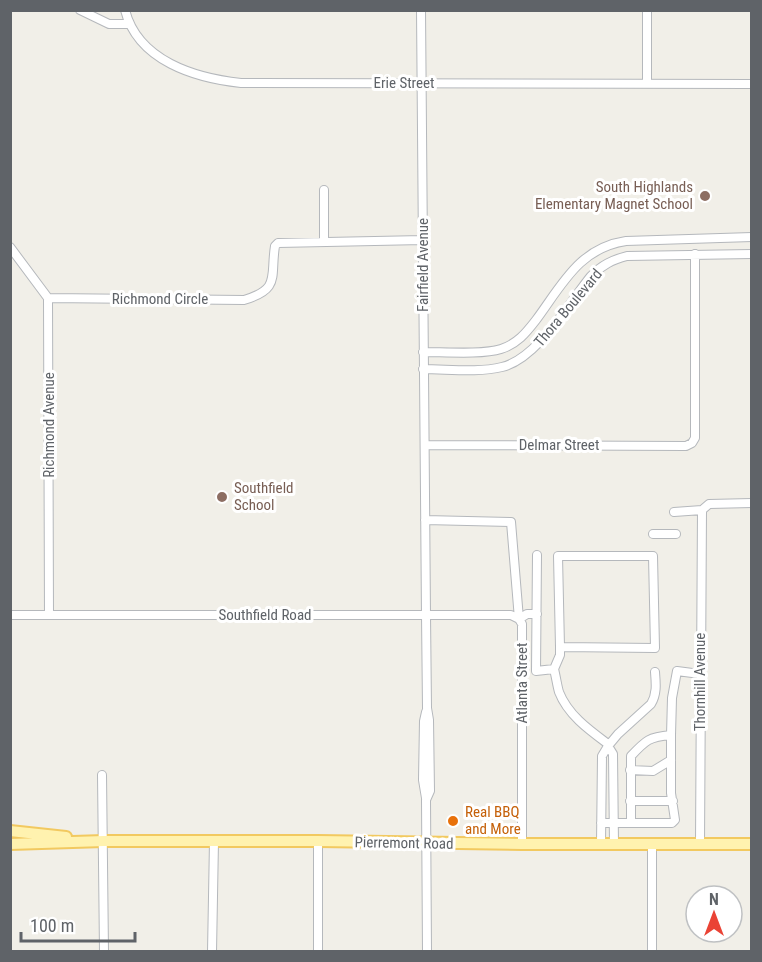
<svg xmlns="http://www.w3.org/2000/svg" width="762" height="962" viewBox="0 0 762 962" font-family="'Roboto Condensed',sans-serif">
	<style>
		.lines { fill: none; stroke-linecap: round; stroke-linejoin: round }
		.minor-casing { stroke: #b5b8bc; stroke-width: 10 }
		.major-casing { stroke: #f2c960; stroke-width: 14 }
		.minor { stroke: #fff; stroke-width: 8 }
		.major { stroke: #fff2af; stroke-width: 10 }
		.education-dot { fill: #8d6e63; stroke: #fff; stroke-width: 2 }
		.food-dot { fill: #e8710a; stroke: #fff; stroke-width: 2 }
		.labels { text-anchor: middle; dominant-baseline: central; stroke-width: 6; stroke-linejoin: round; paint-order: stroke }
		.street-label { font-size: 15px; fill: #5f6368; stroke: #fff }
		.education-label { font-size: 15px; fill: #785e54; stroke: #fff; text-anchor: end }
		.food-label { font-size: 15px; fill: #c56008; stroke: #fff; text-anchor: start }
	</style>
	<rect width="100%" height="100%" fill="#f1efe8"/>
	<g class="lines">
		<g class="minor-casing">
			<path id="minor" d="M80,10l29,14h20
				M125,10c13,51 70,68 116,73l511,1
				M421,10l5,605 1,93 2,12 1,71 -4,9 1,152
				M647,10v74
				M324,190v52
				M10,247l38,51 1,317
				M48,298l196,2c37,-11 26,-23 31,-54l3,-3 145,-3
				M423,352c21,0 59,3 78,-3 16,-5 25,-16 35,-29 26,-35 43,-72 90,-79l126,-4
				M423,369c25,0 55,4 79,-2 35,-8 67,-64 89,-91 11,-11 21,-16 36,-20l125,-2
				M425,445l261,1 6,-3 3,-5v-184
				M674,512l28,-2
				M425,520l86,2 8,97 3,5v220
				M653,534h23
				M537,555l-1,116 18,-2 6,-14v-8l-2,-91h95l2,92 -95,-1
				M10,615h501l8,4 8,-5h10
				M554,669c2,8 3,16 5,23 9,23 30,38 49,52
				M426,712l-2,9 -1,59 3,18
				M608,746l10,-12 33,-30c6,-10 5,-20 4,-32
				M630,770l23,1 18,-11
				M102,775l2,177
				M630,801h43
				M601,823h71l3,-3 -4,-27v-58l1,-37 5,-27 23,3
				M631,823v-67c15,-16 18,-19 40,-21
				M318,841v111
				M601,844l1,-88 6,-10 5,8 1,90
				M652,844v108
				M700,844l2,-334 7,-6 43,-1
				M212,952l2,-111"/>
		</g>
		<g class="major-casing">
			<path id="major" d="M10,831l56,6
				M10,844l94,-3h214l204,3h230"/>
		</g>
		<use href="#minor" class="minor"/>
		<use href="#major" class="major"/>
	</g>
	<g class="education-dot">
		<circle cx="705" cy="196" r="6"/>
		<circle cx="222" cy="497" r="6"/>
	</g>
	<circle class="food-dot" cx="453" cy="821" r="6"/>
	<g class="labels">
		<g class="street-label">
			<text x="404" y="83">Erie Street</text>
			<text transform="translate(423 265) rotate(-90)">Fairfield Avenue</text>
			<text x="160" y="299">Richmond Circle</text>
			<text transform="translate(568 308) rotate(-50)">Thora Boulevard</text>
			<text transform="translate(49 425) rotate(-90)">Richmond Avenue</text>
			<text x="559" y="445">Delmar Street</text>
			<text x="265" y="615">Southfield Road</text>
			<text transform="translate(700 682) rotate(-90)">Thornhill Avenue</text>
			<text transform="translate(522 683) rotate(-90)">Atlanta Street</text>
			<text transform="translate(404 843) rotate(1)">Pierremont Road</text>
		</g>
		<g class="education-label">
			<text x="693" y="187">South Highlands<tspan x="693" dy="17">Elementary Magnet School</tspan></text>
			<text x="234" y="488" text-anchor="start">Southfield<tspan x="234" dy="17">School</tspan></text>
		</g>
		<g class="food-label">
			<text x="465" y="812">Real BBQ<tspan x="465" dy="17">and More</tspan></text>
		</g>
	</g>
	<rect width="762" height="962" fill="none" stroke="#5f6368" stroke-width="24"/>
	<g transform="translate(714 914)"><circle r="28" fill="#ffffff" stroke="#bfc1c3" stroke-width="1.5"/>
	<path d="M0-4.5L10 22L0 15L-10 22Z" fill="#ea4335"/>
	<text y="-9" font-size="16" font-weight="bold" text-anchor="middle" fill="#5f6368">N</text>
	</g>
	<path d="M21 932v9h114v-9" fill="none" stroke="#5f6368" stroke-width="3"/>
	<text x="30" y="932" font-size="18" fill="#5f6368" stroke="#ffffff" stroke-width="4.5" paint-order="stroke">100 m</text>
</svg>
